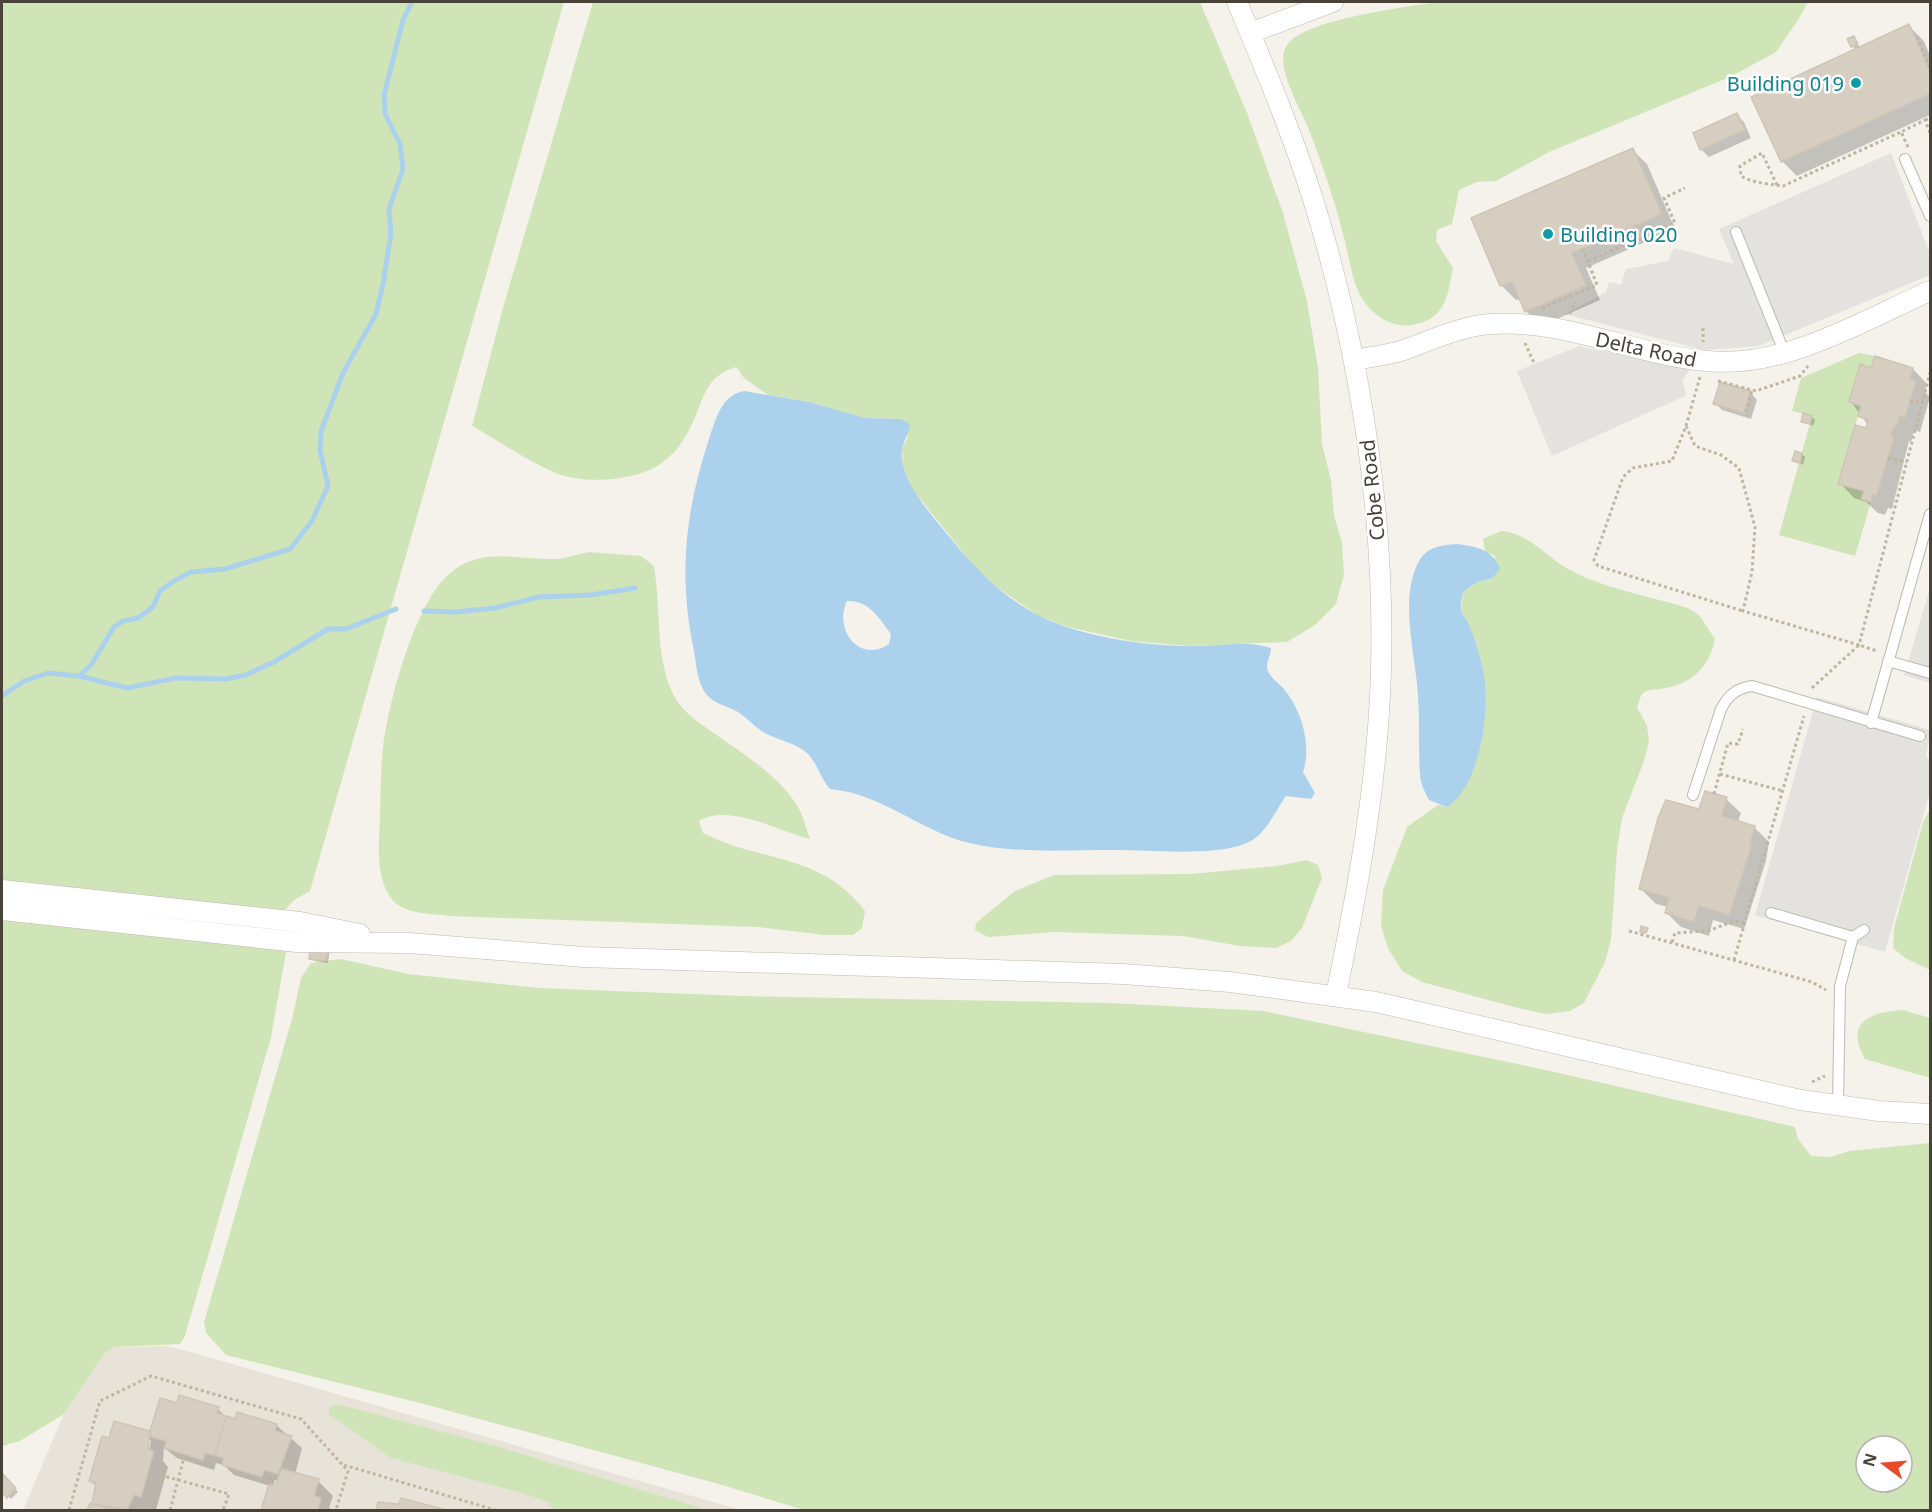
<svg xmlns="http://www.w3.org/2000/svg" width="1932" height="1512" viewBox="0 0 1932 1512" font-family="'Noto Sans',sans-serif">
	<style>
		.residential { fill: #e8e3d9 }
		.green { fill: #d0e5b7; fill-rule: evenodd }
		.parking { fill: #e3e2df }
		.water { fill: #acd1ec; fill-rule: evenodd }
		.shadow { fill: #0003; fill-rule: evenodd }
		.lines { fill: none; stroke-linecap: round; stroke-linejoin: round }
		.stream { stroke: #acd1ec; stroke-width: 5 }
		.building { fill: #d5cec1; stroke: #d0c5b5; stroke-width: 1.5 }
		.service-casing { stroke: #bfb9ae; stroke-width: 12 }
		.minor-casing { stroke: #bfb9ae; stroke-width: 21 }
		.path { stroke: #c0b5a0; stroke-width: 3; stroke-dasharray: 3 3; stroke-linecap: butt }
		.service { stroke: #fff; stroke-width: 10 }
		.minor { stroke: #fff; stroke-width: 20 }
		.culture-dot { fill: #0f9aa8; stroke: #fff; stroke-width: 2 }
		.labels { text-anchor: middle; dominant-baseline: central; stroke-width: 5; stroke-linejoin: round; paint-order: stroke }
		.culture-label { font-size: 20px; fill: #0d838f; stroke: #fff; text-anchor: end }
		.street-label { font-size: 20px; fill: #484239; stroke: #fff }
	</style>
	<rect width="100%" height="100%" fill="#f4f2eb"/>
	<path class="residential" d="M167,1346l20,5 554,159h-718l41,-96 41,-61 9,-6z"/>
	<path class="green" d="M2,2h562l-254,889 -16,9 -17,19 -275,-29z
		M593,2h607l47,111 36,100 24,88 11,67 4,76 9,36 3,35 8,28 2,32 -8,29 -21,21 -28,17 -98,4 -58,-5 -63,-14 -31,-12 -40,-28 -24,-22 -59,-74 -11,-24 -1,-18 6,-12 -7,-18 -36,-1 -56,-16 -41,-7 -24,-17 -8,-11c-31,10 -31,29 -43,55 -7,15 -16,30 -30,40 -24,19 -79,23 -107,11 -29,-12 -57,-32 -84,-47l32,-122z
		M1438,2h370l-10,18 -22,32 -44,24 -183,76 -53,29 -19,1 -18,8 -7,34 -15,6 -1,11 17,27c-5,26 -7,49 -36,56 -21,6 -42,-6 -54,-24 -12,-18 -14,-46 -20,-66 -9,-36 -21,-70 -34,-104 -8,-21 -36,-65 -22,-85 18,-26 119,-38 151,-43z
		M1859,353l16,3 -4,12 -10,-4 -12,38 12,4 -23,77 26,8 -3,8 10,3 -16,54 -76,-21 33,-119 -20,-5 9,-33z
		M1501,531c28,2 44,25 67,38 36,20 82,27 120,39l11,7 16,24c-6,30 -25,46 -55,50 -6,1 -13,0 -18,5 -2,3 -3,9 -5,13l10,19 2,15 -5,20 -22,57 -5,32 -6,90 -6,22 -21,41 -14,8 -24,3 -28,-6 -96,-26 -20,-11 -14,-23 -7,-22 2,-36 24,-63 31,-22 9,2 30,-161 -16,-37 2,-17 14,-10 16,-4 2,-22 -10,-5 -2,-12z
		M589,552l52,4 13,10c7,42 1,87 18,126 10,21 28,31 46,44 28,20 63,41 81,73 5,9 7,20 11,30 -32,-8 -80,-36 -111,-18l4,12c58,30 117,19 162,78l-3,17 -9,7h-29l-66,-8 -308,-11c-19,-3 -47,-1 -59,-18 -16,-22 -12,-55 -11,-80 1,-31 0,-65 7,-95 8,-41 31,-122 62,-149 32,-28 68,-14 105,-15 11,0 24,-5 35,-7z
		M1930,809v161l-25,-12 -12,-10 1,-20 29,-106z
		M1307,860l11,5 4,13 -20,50 -11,13 -15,7 -36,-2 -57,-10 -129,-4 -66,5 -13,-7 1,-7 39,-32 39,-16 136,-1 87,-8z
		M2,910l286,31 -17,96 -86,299 -5,8 -66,3 -9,6 -41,61 -44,27 -18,5z
		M341,959l67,15 131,14 203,8 367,7 154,8 278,58 254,58 3,12 13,17 20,1 18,-6 81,-8v367h-1126l-82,-25 -298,-81 -198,-49 -20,-22 -2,-11 88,-303 9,-41 10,-15zM1866,1446h36v36h-36z
		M1903,1010l27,8v60l-65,-19c-21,-37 5,-47 38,-49z
		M333,1405h8l155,41 211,64h-153l-6,-8 -26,-9 -131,-35 -62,-44v-6z"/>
	<path class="parking" d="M1891,153l39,101v21l-171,71 -56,4 -138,-36 41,-22 3,-10 12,3 5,-16 42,-8 6,-13 60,16 -15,-35z
		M1579,346l111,23 -8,12 5,14 -135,61 -35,-85z
		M1930,588v95l-26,-8z
		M1817,697l113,33 -4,27 4,2v33l-45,160 -130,-37z"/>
	<path class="water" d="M744,391l65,11 56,16 36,1 9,5c-1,11 -7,17 -8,26 -4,29 33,69 50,90 24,29 51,57 86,75 40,21 106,31 151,31 27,1 55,-7 82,2 0,7 -4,12 -4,18 0,10 11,16 16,22 19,22 29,58 20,84l12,21 -4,6 -25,-3c-13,18 -21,42 -44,49 -35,11 -91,5 -128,5 -48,0 -97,4 -145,-7 -49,-12 -88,-50 -139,-54 -9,-10 -13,-26 -22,-35 -11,-11 -31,-14 -45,-22 -9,-6 -16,-14 -25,-20 -12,-7 -26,-8 -34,-21 -7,-11 -8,-29 -10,-40 -16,-76 -9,-139 15,-212 7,-20 12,-44 35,-48zM847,601c22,-1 32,17 44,33l-2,10c-29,20 -56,-14 -42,-43z
		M1457,544c20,3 35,5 43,24l-7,10 -16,4 -14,10c-1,6 -3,13 -2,18 2,6 7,11 9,17 6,15 11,32 14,48 6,38 -4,111 -37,132l-18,-7c-4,-8 -9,-17 -9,-26 -2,-25 0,-52 -2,-78 -2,-39 -19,-96 0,-133 8,-16 22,-18 39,-19z"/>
	<path class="shadow" d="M1909,26l15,15 6,15v59l-133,61 -15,-15 74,-111 -4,-4 2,-8 6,10z
		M1737,115l7,7 7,16 -42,19 -7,-7 -7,-16z
		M1632,150l15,14 28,65 -89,39 14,32 -59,26 -15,-15 -5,-12 -5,1 -14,-14 -29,-67z
		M1872,369h41l14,15 -2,8 5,5 -10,35 -6,-2 -3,12 -2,-1 -17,68 -4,-1 -3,7 -7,-2 -12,-11 -12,-4 -14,-15 28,-58 -17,-23z
		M1750,392l7,8 -6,19 -29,-9 -7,-7z
		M1812,417l3,3 -2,6 -10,-5z
		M1802,454l3,3 -2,8 -9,-5z
		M1726,799l15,14 -3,9 16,5 15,15 -3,19 -22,68 -31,-9 -4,16 -28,-9 -15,-15 2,-5 -12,-3 -15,-15 59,-78z
		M332,936l-4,27 -14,-2 -3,-3z
		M178,1405l40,4 9,9 49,7 26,23 -7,26 23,7 15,15 -4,12 2,2h-69l8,-24 -36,-11 -10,-10 -8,-2 -2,7 -37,-12 -13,-10 -1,13 5,6 -12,43h-67l2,-5 3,1 3,-19 -7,-7 20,-40 39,-8 3,3zM147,1440h4l-3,17 -2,-1zM275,1480l4,1 -3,7 -3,-1z
		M3,1476l15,16 -7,7 -9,-9z
		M402,1500l38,10h-63l2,-7 21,3z"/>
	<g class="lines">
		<path class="stream" d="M424,611l32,1 39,-4 44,-11 52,-2 44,-7
			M79,676l12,-11 23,-38 9,-6 15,-3 15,-11 7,-16 14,-10 17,-9 34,-3 65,-20 22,-28 16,-35 -8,-36 1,-19 22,-58 33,-59 7,-30 8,-50 -2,-25 14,-40 -3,-25 -15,-30 -1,-19 19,-75 9,-18
			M2,696l22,-15 24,-8 31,3 48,12 49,-10 49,1 21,-4 28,-13 54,-33h18l50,-20"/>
	</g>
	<path class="building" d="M1909,24l21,47v23l-149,68 -30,-65z
		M1854,36l4,8 -7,3 -4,-8z
		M1737,113l8,17 -45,20 -7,-17z
		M1633,148l29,66 -90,39 14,32 -61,27 -13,-30 -12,4 -29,-68z
		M1875,356l38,12 -3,11 6,2 -11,37 -5,-2 -4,12 -2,-1 -3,9 3,1 -17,58 -4,-1 -2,8 -10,-3 3,-8 -26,-7 17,-59 11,3 2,-8 -10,-4 3,-10 -12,-4 11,-38 11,4z
		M1720,382l31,9 -7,22 -31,-9z
		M1803,413l9,3 -2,8 -9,-2z
		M1795,451l7,2 -2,10 -8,-2z
		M1705,791l22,6 -5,19 33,10 -5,18 2,1 -23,70 -30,-9 -5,16 -29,-9 4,-15 -30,-9 19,-71 8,-18 33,9z
		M1641,926l7,2 -2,5 -6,-1z
		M313,929l16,2 -3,30 -17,-2z
		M179,1395l40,12 -2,6 9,3 -11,40 -10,-3 -2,7 -39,-12 2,-7 -15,-4 -1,-6 10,-33 17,5z
		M237,1412l40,12 -2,7 17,5 -14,38 -14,-4 -2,7 -40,-12 2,-7 -9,-2 11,-40 9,3z
		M114,1421l36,10 -2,18 6,2 -13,46 -7,-2 -7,15 -35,-6 4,-21 -7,-2 13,-45 7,2z
		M282,1469l37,10 -5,17 7,2 -3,12h-57l8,-26 6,2z
		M3,1474l13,14 -9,10 -5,-6z
		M401,1498l45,12h-70l2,-8 21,2z
		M90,1503l2,1 24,6h-29z"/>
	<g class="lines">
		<g class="service-casing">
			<path id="service" d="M1905,159l25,57
				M1736,232l49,122
				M1888,661l42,12
				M1871,723l59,-209
				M1693,795l28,-86c7,-13 15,-21 31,-23l168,50
				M1771,913l82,24 -13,49 -2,120
				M1853,937l11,-7"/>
		</g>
		<g class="minor-casing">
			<path id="minor" d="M1237,2c30,71 61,145 83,220 42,146 65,297 61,449 -3,110 -23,217 -45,324
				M1250,33l83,-31
				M1355,360c16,-3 33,-5 49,-10 28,-10 57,-24 87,-26 74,-5 144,31 216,37 77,8 155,-40 223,-70
				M2,890l298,32 60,12
				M2,910l295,32 112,1 175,14 539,17 107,8 146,20 425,98 78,11 51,3"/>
		</g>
		<path class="path" d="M1917,37l13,31
			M1925,120l5,-2
			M1908,147l-7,-15 24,-12 5,13
			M1777,185l-15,-32 -22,13 1,10c12,7 28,8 42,10l118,-54
			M1588,261l87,-38 -11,-25 21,-10
			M1542,308l55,-23 -14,-36
			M1570,314l5,-12
			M1703,328v14
			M1525,343l9,20
			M1700,377l-14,49 -14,35 -39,7 -10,9 -29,83 4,6 145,45
			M1718,381l38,10 44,-15 8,-10
			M1910,401l13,1
			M1746,412l6,-22
			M1686,426l9,20 26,9 18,13 16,59 -3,45 -9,39 116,34 71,-272
			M1888,458l19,4
			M1812,688l47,-43 18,6
			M1720,774l63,17
			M1714,794l14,-51 10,1 5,-15
			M1629,931l183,51 14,8
			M1672,942l3,-9 33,-2 26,-10 11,2
			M1734,960l70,-244
			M1812,1082l13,-6
			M344,1465l151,45
			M149,1472l80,22 -6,16
			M69,1510l31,-109 51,-25 150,43 47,52 -12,39
			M170,1510l15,-56"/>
		<use href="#service" class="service"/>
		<use href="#minor" class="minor"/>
	</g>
	<g class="culture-dot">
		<circle cx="1856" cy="83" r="6"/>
		<circle cx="1548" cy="234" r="6"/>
	</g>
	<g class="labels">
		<g class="culture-label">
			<text x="1844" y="83">Building 019</text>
			<text x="1560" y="234" text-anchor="start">Building 020</text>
		</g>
		<g class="street-label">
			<text transform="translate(1646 349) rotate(12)">Delta Road</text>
			<text transform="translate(1372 490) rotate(-96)">Cobe Road</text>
		</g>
	</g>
	<rect width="1932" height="1512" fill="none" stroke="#484239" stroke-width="6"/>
	<g transform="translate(1884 1464) rotate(286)"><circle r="28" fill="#ffffff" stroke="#b6b3b0" stroke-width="1.5"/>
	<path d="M0-4.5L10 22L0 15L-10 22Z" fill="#ea4b2c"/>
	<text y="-9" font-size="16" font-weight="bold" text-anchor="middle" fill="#484239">N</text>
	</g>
</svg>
